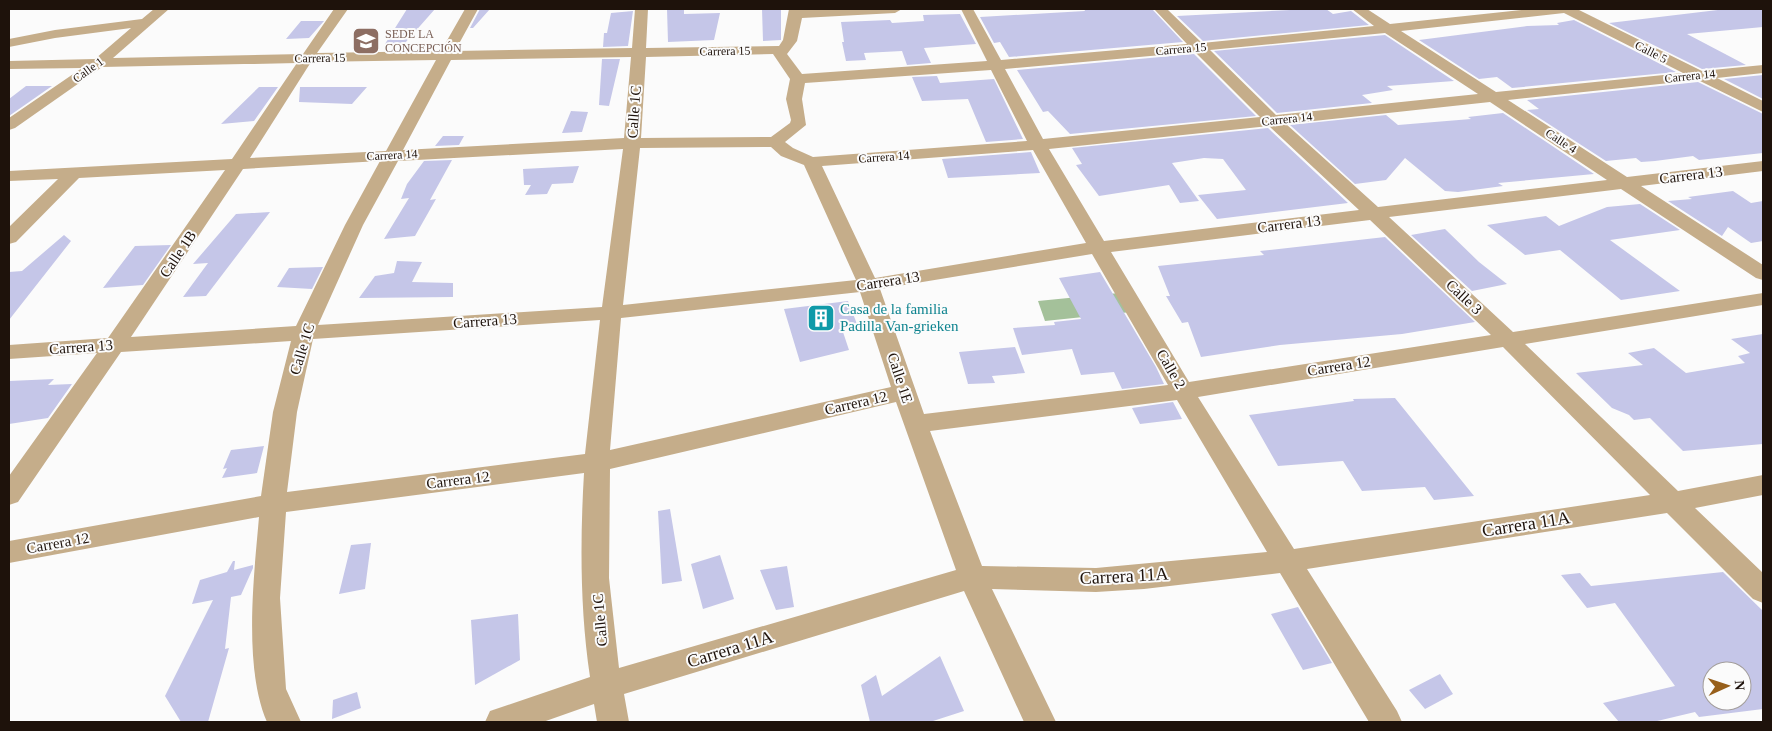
<svg xmlns="http://www.w3.org/2000/svg" width="1772" height="731" viewBox="0 0 1772 731" font-family="'Times New Roman',serif">
	<style>
		.forest { fill: #a4c19a }
		.building { fill: #c5c6e8; fill-rule: evenodd }
		.lines { fill: none; stroke-linecap: round; stroke-linejoin: round }
		.minor { fill: #c5ad8a; fill-rule: evenodd }
		.labels { text-anchor: middle; dominant-baseline: central; stroke-width: 4; stroke-linejoin: round; paint-order: stroke }
		.far-education-label { font-size: 12px; fill: #785e54; stroke: #fbfbfb; text-anchor: start }
		.far-street-label { font-size: 12px; fill: #1e120b; stroke: #fbfbfb }
		.street-label { font-size: 15px; fill: #1e120b; stroke: #fbfbfb }
		.culture-label { font-size: 15px; fill: #0d838f; stroke: #fbfbfb; text-anchor: start }
		.near-street-label { font-size: 18px; fill: #1e120b; stroke: #fbfbfb }
	</style>
	<rect width="100%" height="100%" fill="#fbfbfb"/>
	<path class="forest" d="M1119,293l12,19 -86,9 -7,-20z"/>
	<path class="building" d="M407,9h28l-30,34 -20,1z
		M480,9h10l-17,19h-3z
		M667,9h17v5l36,-1 -6,27 -46,2z
		M762,9h19v31l-18,1z
		M1084,9h68l31,33 -174,15 -9,-15 -6,1 -14,-26 105,-6z
		M1310,9h16l7,5 18,-3 18,14 -166,16 -26,-25z
		M1726,9h37v18l-76,7 59,31 -44,4 -93,-46z
		M633,11l-5,35 -25,1 1,-14h3l4,-20z
		M960,14l16,30 -52,4 7,15 -24,2 -5,-14 -38,2 2,7 -20,1 -4,-19h2l-3,-20 49,-2 2,3 32,-2 -1,-6z
		M1574,20l102,52 -164,16 -15,-11 -18,2 -60,-39 108,-14 32,-1 -2,-2z
		M301,21h23l-15,17 -23,1z
		M1385,35l69,46 -67,5 6,4 -31,5 10,8 -95,10 -63,-62z
		M1194,54l62,62 -186,18 -22,-23 -5,1 -26,-42z
		M602,59h18l-11,47 -10,-1z
		M1763,75v24l-39,-20z
		M937,76l3,7 54,-4 29,60 -37,3 -18,-43 -46,2 -10,-24z
		M1698,82l65,32v39l-64,7 -6,-4 -38,5 -14,1 -5,-4 -30,3 -79,-51 12,-1 -12,-9z
		M26,86h26l-43,30v-17z
		M259,87h19l-24,34 -33,3z
		M300,87h67l-15,17 -53,-2z
		M571,111l17,1 -6,20 -20,1z
		M1503,113l91,61 -96,9 5,3 -45,6 -13,-1 -40,-33 -19,22 -31,4 -65,-59 96,-10 12,10 73,-6 -3,-2z
		M1268,128l80,75 -131,16 -19,-24 48,-5 -23,-31 -19,-1 -32,5 27,38 -19,2 -11,-18 -70,11 -23,-31 6,-1 -10,-16z
		M443,136h21l-5,9 -24,1z
		M1031,152l9,21 -92,5 -6,-19z
		M452,160l-22,40 6,-1 -21,37 -31,3 25,-41 -8,1 6,-15 17,-23z
		M579,166l-6,17 -21,1 -5,10 -22,1 6,-10h-7l-1,-16z
		M1733,191l18,12 12,-2v40l-12,2 -23,-16 -6,9 -54,-35 24,-2 -4,-2z
		M1640,204l40,26 -70,10 70,51 -59,9 -61,-50 -35,5 -38,-30 59,-9 13,10 48,-19z
		M270,212l-64,84 -23,1 25,-34 -15,1 43,-50z
		M1445,229l34,33 28,22 -35,7 -61,-56z
		M64,235l7,6 -62,79v-48l13,-1z
		M1385,237l90,85 -73,12 -122,11 -79,12 -13,-35 -6,1 -16,-27h4l-12,-30 106,-11 -4,-4z
		M171,245l-28,40 -40,3 32,-42z
		M397,261l25,1 -10,20 41,1v14l-94,1 16,-22 19,-3z
		M323,267l-11,22 -35,-2 12,-19z
		M1100,272l56,95 8,17 -42,5 -8,-17 -33,3 -9,-26 -50,6 -9,-27 42,-3 -1,-3 27,-3 -22,-41z
		M848,301l9,23 -16,2 8,24 -49,12 -16,-53z
		M1763,334v110l-80,7 -33,-33 -16,2 -5,-5 -17,-7 -36,-35 67,-8 -15,-12 26,-5 32,25 59,-10 -7,-7 12,-3 -19,-14z
		M1015,347l10,26 -33,3 3,7 -27,1 -9,-32z
		M54,379l-6,6 24,-1 -24,34 -39,6v-43z
		M1395,398l79,98 -40,4 -9,-13 -63,4 -19,-30 -65,5 -29,-51 105,-14 -1,-2z
		M1173,402l9,17 -42,5 -8,-16z
		M264,446l-7,27 -35,5 5,-10 -4,1 8,-19z
		M670,509l12,72 -20,3 -4,-73z
		M371,543l-6,46 -26,5 12,-49z
		M720,555l14,44 -31,10 -12,-45z
		M233,561h2l-1,9 19,-5v3l-12,27 -10,2 -6,52 4,-1 -21,74h-27l-16,-26 48,-96 -21,4 8,-24 27,-8z
		M787,566l7,41 -18,3 -16,-40z
		M1723,572l40,39v98l-64,8 -4,-5 -42,10h-34l-16,-19 72,-17 -60,-83 -28,5 -26,-33 19,-2 11,13zM1712,671h30v30h-30z
		M1298,607l34,56 -29,7 -32,-56z
		M518,614l2,46 -45,25 -4,-65z
		M940,656l24,55 -34,11h-60l-9,-37 15,-10 6,21z
		M1440,674l13,20 -28,15 -16,-19z
		M357,692l4,16 -29,11 1,-19z"/>
	<g class="lines">
		<path class="minor" d="M154,9h15l-56,49 190,-4 31,-45h14l-31,44 124,-2 24,-42h13l-23,42 177,-3 3,-39h13l-2,39 133,-2 4,-6 6,-31h113l-7,4 -93,5 -5,23 -10,13 15,20 185,-13 -26,-52h12l28,51 186,-16 -33,-35h13l35,34 172,-17 -22,-17h15l23,15 140,-15h47l125,62 61,-6v8l-46,5 46,23v11l-65,-32 -190,20 119,77 136,-16v10l-122,15 122,79v15l-7,-2 -135,-89 -232,28 124,115 250,-39v12l-238,39 153,147 85,-16v20l-68,13 68,65v30l-10,-4 -86,-86 -360,56 90,142 5,11h-33l-89,-149 -136,16 -48,3 -104,-3 64,133h-32l-60,-131 -340,103 5,28h-32l-3,-18 -51,18h-58l5,-11 100,-34c-10,-67 -10,-136 -6,-204l-298,39 -6,86 6,91 15,33h-34c-24,-55 -13,-146 -8,-205l-250,46v-22l252,-45 12,-84 18,-71 -170,11 -103,150 -9,3v-29l88,-123 -88,6v-14l99,-7 117,-168 -146,8 -63,64 -7,2v-17l49,-48 -49,2v-10l223,-12 65,-96 -195,4 -87,61 -6,2v-12l73,-50 -73,1v-8l86,-2 36,-31 -76,10 -46,9v-8l46,-9 87,-11zM1564,13l119,60 -187,19 -95,-61zM1385,33l93,61 -202,21 -66,-65zM1195,52l65,65 -217,22 -38,-70zM773,54l17,25 -4,20 5,21 -1,3 -19,14 -130,1 5,-81zM631,57l-7,81 -221,12 48,-90zM436,60l-50,91 -136,7 61,-96zM991,70l36,71 -214,16 -20,-9 -8,-6 21,-17 -4,-26 3,-16zM1490,102l117,78 -229,27 -92,-83zM1269,126l90,84 -255,31 -55,-92zM771,147l10,9 23,9 52,115 -233,25 17,-157zM623,149l-21,158 -284,18 45,-100 35,-64zM1033,150l53,93 -211,35 -53,-112zM380,161l-35,64 -49,101 -165,11 112,-168zM1370,220l121,115 -302,47 -78,-130zM1092,254l76,131 -244,29 -44,-125zM860,292l31,95 -281,63 11,-132zM600,320l-15,134 -298,38 10,-80 16,-73zM1503,347l147,148 -356,54 -96,-152zM1177,400l90,152 -171,16 -114,-2 -52,-135zM896,402l60,168 -337,98 -10,-90 1,-109z"/>
	</g>
	<defs>
		<g id="school-square" transform="scale(1.4375)"><rect x="-9" y="-9" width="18" height="18" rx="4" fill="#8d6e63" stroke="#fbfbfb"/><path d="M0-5L7-2L0 1L-7-2ZM-4 1L0 2.5L4 1V4Q0 6-4 4Z" fill="#fff"/></g>
		<g id="building-square" transform="scale(1.4375)"><rect x="-9" y="-9" width="18" height="18" rx="4" fill="#0f9aa8" stroke="#fbfbfb"/><path d="M-4-6H4V6H1V3H-1V6H-4ZM-2.5-4.3h1.7v1.8h-1.7ZM.8-4.3h1.7v1.8H.8ZM-2.5-1h1.7V.8h-1.7ZM.8-1h1.7V.8H.8Z" fill="#fff"/></g>
	</defs>
	<g fill-rule="evenodd">
		<use href="#school-square" x="366" y="41"/>
		<use href="#building-square" x="821" y="318"/>
	</g>
	<g class="labels">
		<g class="far-education-label">
			<text x="385" y="34">SEDE LA<tspan x="385" dy="14">CONCEPCIÓN</tspan></text>
		</g>
		<g class="far-street-label">
			<text transform="translate(1181 49) rotate(-5)">Carrera 15</text>
			<text transform="translate(725 51) rotate(-1)">Carrera 15</text>
			<text transform="translate(1651 52) rotate(27)">Calle 5</text>
			<text transform="translate(320 58) rotate(-1)">Carrera 15</text>
			<text transform="translate(88 70) rotate(-36)">Calle 1</text>
			<text transform="translate(1690 76) rotate(-6)">Carrera 14</text>
			<text transform="translate(1287 119) rotate(-6)">Carrera 14</text>
			<text transform="translate(1561 141) rotate(33)">Calle 4</text>
			<text transform="translate(392 155) rotate(-3)">Carrera 14</text>
			<text transform="translate(884 157) rotate(-4)">Carrera 14</text>
		</g>
		<g class="street-label">
			<text transform="translate(634 112) rotate(-86)">Calle 1C</text>
			<text transform="translate(1691 175) rotate(-7)">Carrera 13</text>
			<text transform="translate(1289 224) rotate(-7)">Carrera 13</text>
			<text transform="translate(178 254) rotate(-56)">Calle 1B</text>
			<text transform="translate(888 281) rotate(-9)">Carrera 13</text>
			<text transform="translate(1464 297) rotate(43)">Calle 3</text>
			<text transform="translate(485 321) rotate(-4)">Carrera 13</text>
			<text transform="translate(81 347) rotate(-4)">Carrera 13</text>
			<text transform="translate(302 349) rotate(-73)">Calle 1C</text>
			<text transform="translate(1339 366) rotate(-9)">Carrera 12</text>
			<text transform="translate(1171 369) rotate(60)">Calle 2</text>
			<text transform="translate(900 378) rotate(72)">Calle 1E</text>
			<text transform="translate(856 403) rotate(-13)">Carrera 12</text>
			<text transform="translate(458 480) rotate(-7)">Carrera 12</text>
			<text transform="translate(58 543) rotate(-10)">Carrera 12</text>
			<text transform="translate(600 620) rotate(-95)">Calle 1C</text>
		</g>
		<g class="culture-label">
			<text x="840" y="309">Casa de la familia<tspan x="840" dy="17">Padilla Van-grieken</tspan></text>
		</g>
		<g class="near-street-label">
			<text transform="translate(1526 524) rotate(-9)">Carrera 11A</text>
			<text transform="translate(1124 576) rotate(-3)">Carrera 11A</text>
			<text transform="translate(730 649) rotate(-17)">Carrera 11A</text>
		</g>
	</g>
	<rect width="1772" height="731" fill="none" stroke="#1e120b" stroke-width="20"/>
	<g transform="translate(1727 686) rotate(87)"><circle r="24" fill="#fbfbfb" stroke="#a39e9b"/>
	<path d="M0-4L9 19L0 12L-9 19Z" fill="#975f1b"/>
	<text y="-8" font-size="14" font-weight="bold" text-anchor="middle" fill="#1e120b">N</text>
	</g>
</svg>
